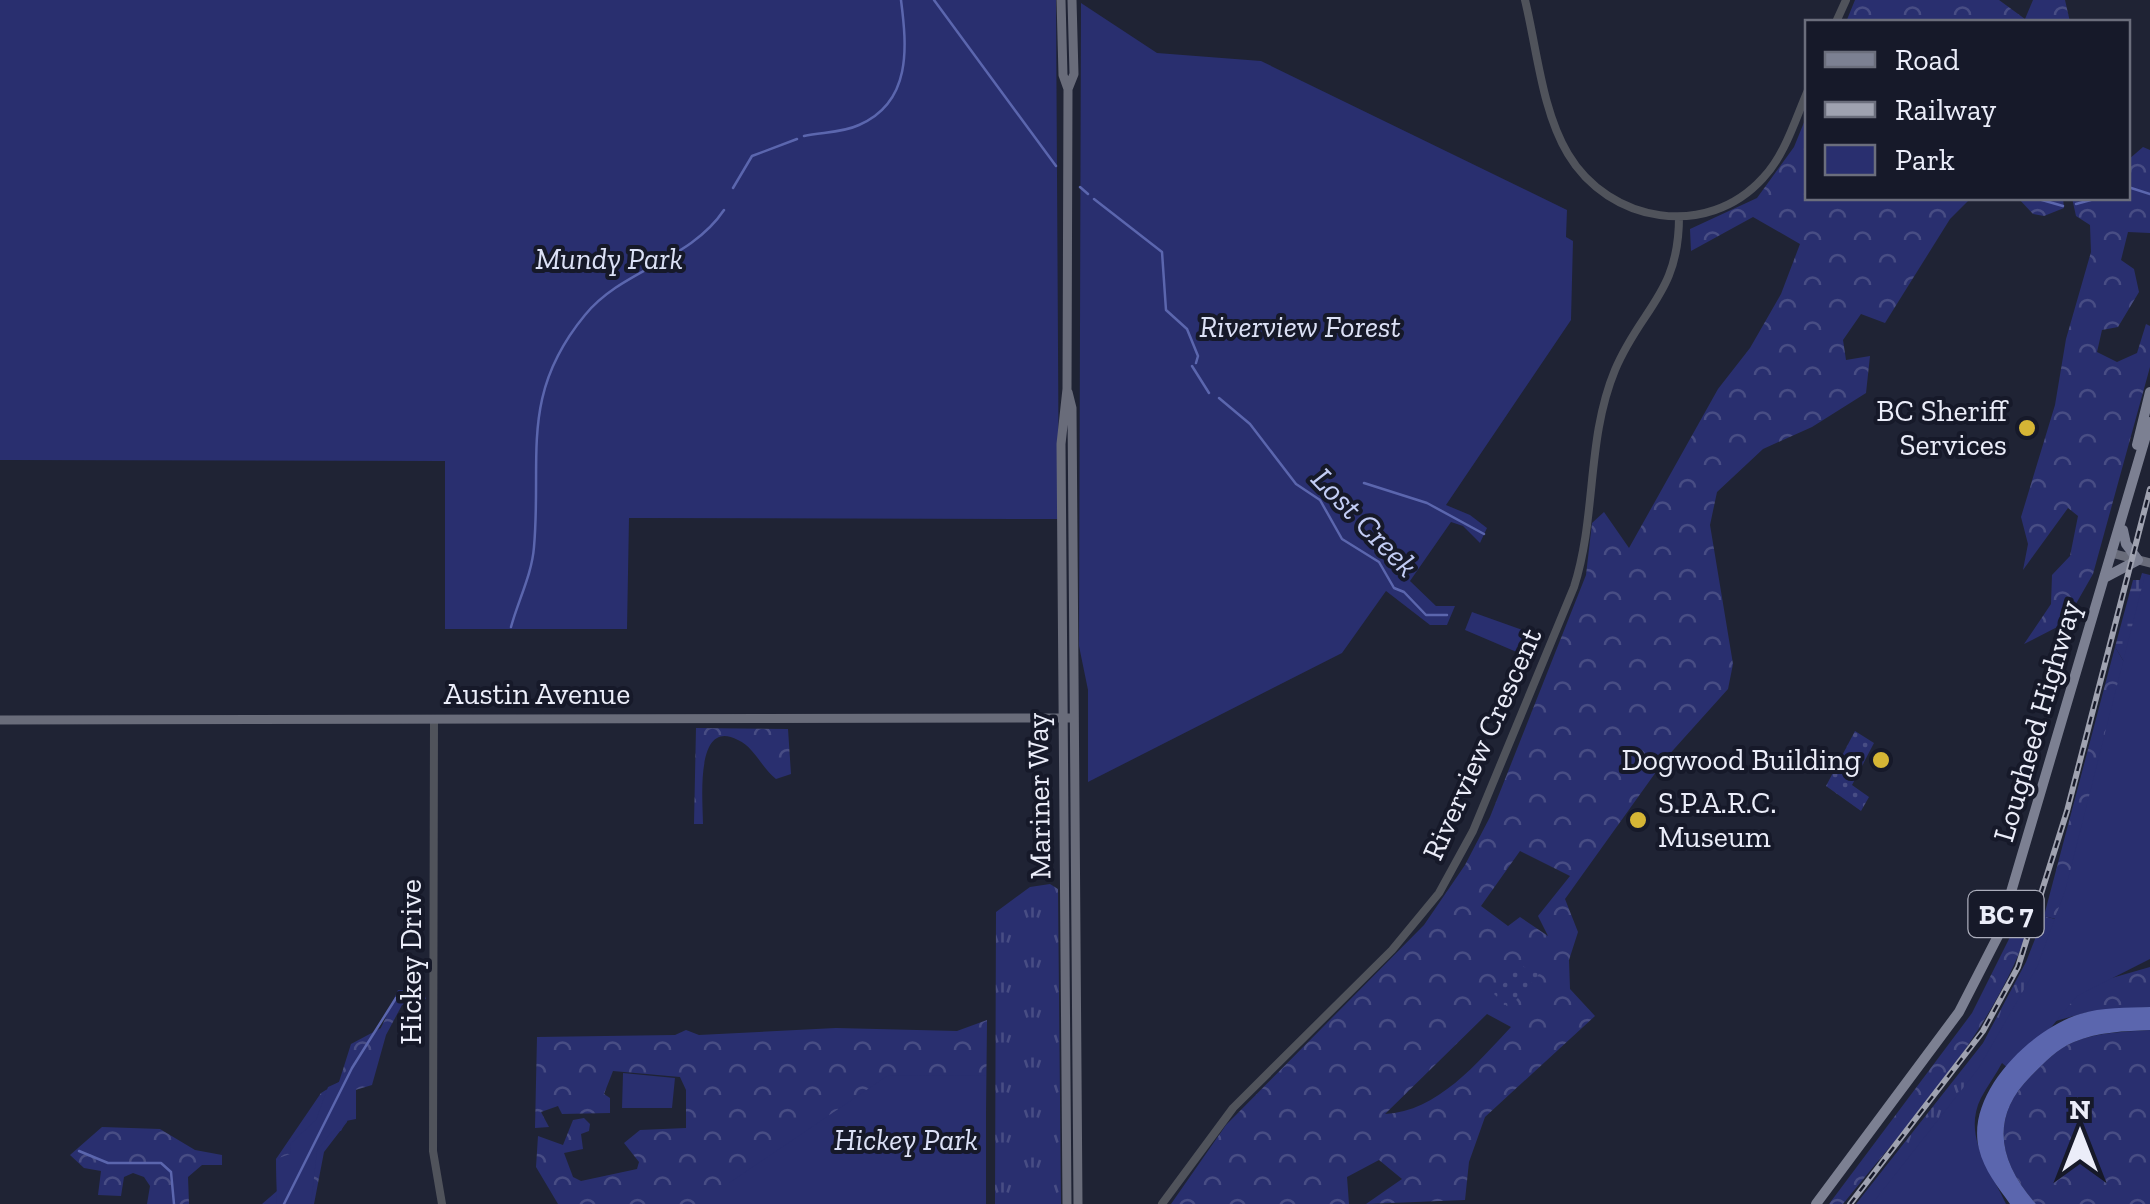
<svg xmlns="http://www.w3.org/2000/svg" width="2150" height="1204" viewBox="0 0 2150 1204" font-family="'Zilla Slab',serif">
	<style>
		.grass { fill: url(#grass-tufts) }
		.forest { fill: url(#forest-crowns); fill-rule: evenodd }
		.wetland { fill: url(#wetland-marsh) }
		.park { fill: #292f6f }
		.garden { fill: url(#garden-dots) }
		.water { fill: #5b66ae }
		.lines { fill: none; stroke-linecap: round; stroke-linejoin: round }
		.stream { stroke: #5b66ae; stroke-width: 2.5 }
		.tertiary { stroke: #50535b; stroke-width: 8 }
		.secondary { stroke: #696c7a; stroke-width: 9 }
		.primary { stroke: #7c8092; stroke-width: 10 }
		.rail-casing { stroke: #9fa2b0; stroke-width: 6 }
		.rail { stroke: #161929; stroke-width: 2.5; stroke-dasharray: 8; stroke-linecap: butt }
		.poi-dot { fill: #d5b535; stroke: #161929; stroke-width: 4 }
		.labels { text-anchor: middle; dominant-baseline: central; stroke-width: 8; stroke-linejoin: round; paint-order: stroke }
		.shield { fill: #161929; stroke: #abadbb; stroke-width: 2.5 }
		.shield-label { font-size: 28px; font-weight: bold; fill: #ebedf9 }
		.park-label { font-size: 30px; font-style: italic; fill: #dce1f6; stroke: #161929 }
		.poi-label { font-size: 30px; fill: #ebedf9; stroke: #161929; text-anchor: end }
		.street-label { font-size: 30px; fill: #ebedf9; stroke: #161929 }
		.water-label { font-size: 32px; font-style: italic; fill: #c2ccf4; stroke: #161929 }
	</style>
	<defs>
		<pattern id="grass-tufts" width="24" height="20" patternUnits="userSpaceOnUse" patternTransform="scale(2.5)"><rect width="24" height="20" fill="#292f6f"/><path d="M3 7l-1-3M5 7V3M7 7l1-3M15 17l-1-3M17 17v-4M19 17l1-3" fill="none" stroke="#484d84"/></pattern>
		<pattern id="forest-crowns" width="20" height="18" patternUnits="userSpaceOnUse" patternTransform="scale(2.5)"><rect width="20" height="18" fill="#292f6f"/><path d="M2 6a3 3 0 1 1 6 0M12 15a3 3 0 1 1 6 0" fill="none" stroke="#484d84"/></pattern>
		<pattern id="wetland-marsh" width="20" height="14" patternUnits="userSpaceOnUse" patternTransform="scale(2.5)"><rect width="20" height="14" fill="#292f6f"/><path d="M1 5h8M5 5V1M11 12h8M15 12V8" fill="none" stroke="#484d84"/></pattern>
		<pattern id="garden-dots" width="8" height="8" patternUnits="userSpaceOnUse" patternTransform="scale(2.5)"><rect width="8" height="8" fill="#292f6f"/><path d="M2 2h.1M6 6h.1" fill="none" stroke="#484d84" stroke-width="1.8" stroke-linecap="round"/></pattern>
	</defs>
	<rect width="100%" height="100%" fill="#1f2334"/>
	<path class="grass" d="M1050,884l8,5 3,315h-66l1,-292 34,-25z
		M2044,916l25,7 -101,172 6,109h-118l127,-161 43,-81z"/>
	<path class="forest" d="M1855,0h144l26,19 8,-19h32l5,22h-224z
		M1807,115l1,83h182l-20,1 -20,20 -65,104 -24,-9 -18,26 3,20 24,-4 -4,37 -54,34 -49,22 -46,43 -7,33 23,139 -5,25 -62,69 -101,141 13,33 -9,28 1,29 25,27 -110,101 -16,45 -4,38 -99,4 36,-25 -23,-19 -32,17 2,27h-178l55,-79 198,-200 41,-60 25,-48 96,-242 6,-52 12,-11 25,36 89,-159 32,-41 31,-54 19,-50 -47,-27 -62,34 -1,-22 67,-31 37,-51zM1520,851l50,25 -32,40 10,20 -28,-19 -12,9 -27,-20zM1487,1014l24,13c-33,35 -74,85 -126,87z
		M2143,147l7,3v83l-22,-1 -7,28 13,9 5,23 -21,35 -16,3 -5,22 20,10 20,-9 9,-29 4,2v41l-57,207 -28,49 -41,21 27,-40 1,-29 18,-19 8,-40 -10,-8 -45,62 5,-26 -7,-27 34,-112 11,-66 25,-87 -1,-27 -14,-9 -4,-18h56v-38z
		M2018,198h45l1,10 -20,8 -11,-2z
		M2115,647l11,18 -58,257 -24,-6z
		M696,728l92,1 3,45 -15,5c-15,-12 -21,-31 -38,-39 -44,-23 -35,62 -35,84h-9z
		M2026,905l8,6c-32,112 -120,205 -191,293h-14l143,-191z
		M2150,967v40l-62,5 -43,12 25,-34z
		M398,990l25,1 3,8 -24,6 -16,30 -14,50 -20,6 -5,31 -23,30 -10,52h-52l15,-13 -1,-32 45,-66 18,-11 12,-38 30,-16z
		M987,1020l-2,184h-427l-22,-37 2,-31 25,9 10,-25 11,-2 6,6 -1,7 -8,3 2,15 -19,4 9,24 8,4 56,-12 2,-7 -15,-19 16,-13 46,-2v-38l-6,-13 -67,-6 -9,23 6,4v15l-48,1 -4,-8 -17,6 8,15 -14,1 2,-91 138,-2 11,-5 13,5 137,-7 121,3z
		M2150,1030v174h-114c-37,-42 -47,-86 -5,-128 13,-13 26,-27 43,-34 23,-10 51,-10 76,-12z
		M102,1127l58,2 35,21 27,5v10h-20l-14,12 1,27h-42l3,-18 -6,-9 -11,-4 -9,4 -3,19 -23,-1 3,-24 -17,-3 -14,-13z"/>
	<path class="wetland" d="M2142,573l8,2v56l-24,34 -11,-18 18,-67h7z"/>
	<path class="park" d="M0,0h1056l3,519 -430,-1 -2,111h-182v-168l-445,-1z
		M1081,3l76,50 104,8 306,149 -1,27 7,4 -2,79 -125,185 24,10 17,13 -7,15 -17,-17 -12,-4 -41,59 26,25h19l-8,19h-17l-44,-34 -44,62 -254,129v-92l-9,-44z
		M2145,575l5,2v382l-73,37 -38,46 -21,35 -16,-14c-6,12 -15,23 -21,35 -19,38 10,73 25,106h-134l106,-135 59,-102 28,-76z
		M1472,612l70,25 -9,22 -68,-29z
		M356,1055v64l-10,2 -5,10h-9l-15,20 -6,53h-34l-1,-45 14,-5 1,-11 25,-23 12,-33 11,-5z
		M623,1073l52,5 -3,30h-50z
		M986,1075v129h-257v-21l158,-107z"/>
	<path class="garden" d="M1855,731l19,12 -22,42 17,12 -8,14 -35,-25z
		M1520,965l19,9 -30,34 -15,-14z"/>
	<path class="water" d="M2150,1007v23c-25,1 -53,2 -76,12 -17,7 -30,21 -43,34 -42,42 -32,86 5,128h-26c-12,-17 -26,-34 -31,-55 -14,-56 52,-120 101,-135 22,-7 47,-6 70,-7z"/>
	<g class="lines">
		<path class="stream" d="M934,0l122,166
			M804,136c18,-4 38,-3 55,-11 53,-23 48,-78 42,-125
			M1080,187l8,7
			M2128,187l22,7
			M733,188l19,-32 45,-17
			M2035,198l28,8
			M1094,199l68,53 4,58 21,19 11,27 -2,7
			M2076,204l22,-6
			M1192,366l17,27
			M1219,398l31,26 46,60 24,16 22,39 37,23 15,26 10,4 22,23h21
			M1364,483l63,20 57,31
			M511,627c7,-26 21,-53 23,-80 8,-91 -15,-152 51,-232 37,-46 105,-54 139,-105
			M79,1151l29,12h53l10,9 3,32
			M284,1204l68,-136 44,-70 27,-7"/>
		<path class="tertiary" d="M1525,0c12,49 17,111 43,154 41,69 139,86 195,24 22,-23 32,-58 45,-88
			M1836,22l10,-22
			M434,719l-1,432 9,53
			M1162,1204l71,-96 159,-158 47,-57 34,-62 101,-244c23,-72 12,-147 41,-217 26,-62 64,-76 64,-153"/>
		<path class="secondary" d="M1061,0l2,75 5,14 -1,300 -6,55 6,760
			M1068,89l6,-15 -2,-74
			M1068,392l4,16 6,796
			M2111,553l39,10
			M0,720l1074,-2"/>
		<path class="primary" d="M2137,445l13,-53
			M2104,578l34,-18 -12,-16 -3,-14
			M1816,1204l143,-192 39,-76 152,-514"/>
		<g class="rail-casing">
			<path id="rail" d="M1850,1204l133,-173 35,-64 49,-156 83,-322"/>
		</g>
		<use href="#rail" class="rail"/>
	</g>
	<g class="poi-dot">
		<circle cx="2027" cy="428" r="10"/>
		<circle cx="1881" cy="760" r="10"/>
		<circle cx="1638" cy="820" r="10"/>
	</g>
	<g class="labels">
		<rect class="shield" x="1968.5" y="891" width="75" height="46" rx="8"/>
		<g class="shield-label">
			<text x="2006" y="914">BC 7</text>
		</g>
		<g class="park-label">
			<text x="609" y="259">Mundy Park</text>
			<text x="1300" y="327">Riverview Forest</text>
			<text x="906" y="1140">Hickey Park</text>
		</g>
		<g class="poi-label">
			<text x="2007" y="411">BC Sheriff<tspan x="2007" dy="34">Services</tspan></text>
			<text x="1861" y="760">Dogwood Building</text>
			<text x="1658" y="803" text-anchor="start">S.P.A.R.C.<tspan x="1658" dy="34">Museum</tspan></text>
		</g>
		<g class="street-label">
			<text x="537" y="694">Austin Avenue</text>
			<text transform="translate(2037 721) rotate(-74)">Lougheed Highway</text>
			<text transform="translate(1482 744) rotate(-66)">Riverview Crescent</text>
			<text transform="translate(1039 796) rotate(-91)">Mariner Way</text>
			<text transform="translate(411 962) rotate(-90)">Hickey Drive</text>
		</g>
		<g class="water-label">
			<text transform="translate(1365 522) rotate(46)">Lost Creek</text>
		</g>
	</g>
	<rect x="1805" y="20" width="325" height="180" fill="#161929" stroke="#6b6e7c" stroke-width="2.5"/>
	<rect x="1825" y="52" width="50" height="15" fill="#7c8092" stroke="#6b6e7c" stroke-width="2.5"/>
	<text x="1895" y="70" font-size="30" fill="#ebedf9">Road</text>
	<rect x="1825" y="102" width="50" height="15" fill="#9fa2b0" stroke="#6b6e7c" stroke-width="2.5"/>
	<text x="1895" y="120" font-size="30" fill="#ebedf9">Railway</text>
	<rect x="1825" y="145" width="50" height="30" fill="#292f6f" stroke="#6b6e7c" stroke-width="2.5"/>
	<text x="1895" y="170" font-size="30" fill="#ebedf9">Park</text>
	<g transform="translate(2080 1134)" stroke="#161929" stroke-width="8" paint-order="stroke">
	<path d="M0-8L18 38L0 25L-18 38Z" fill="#ebedf9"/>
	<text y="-15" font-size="28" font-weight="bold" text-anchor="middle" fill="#ebedf9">N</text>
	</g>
</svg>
